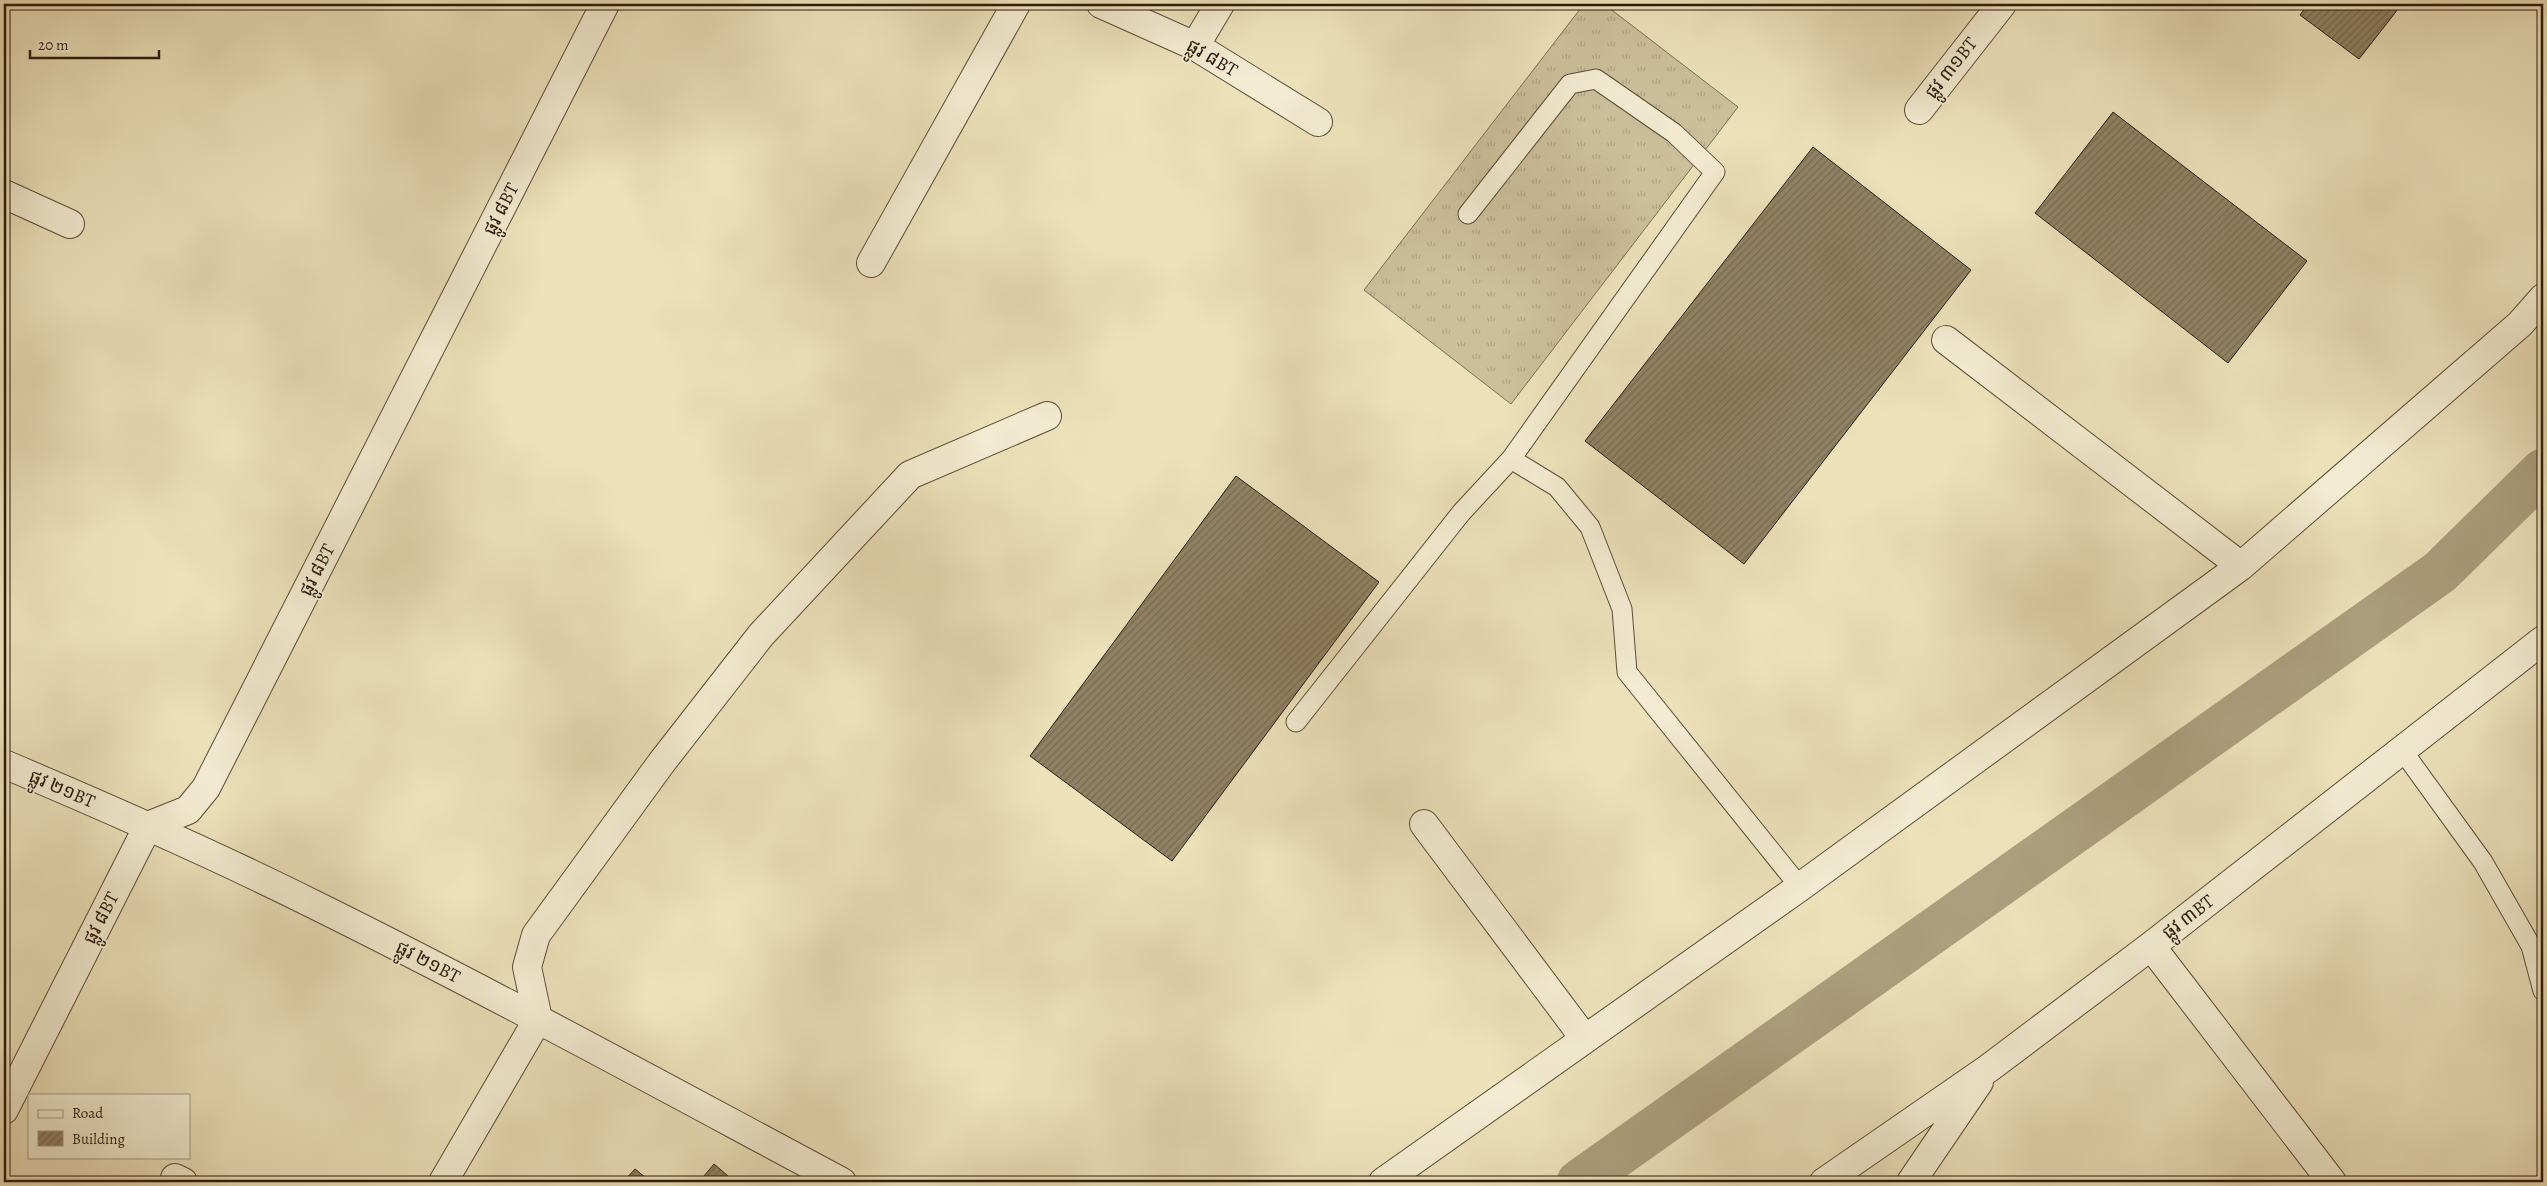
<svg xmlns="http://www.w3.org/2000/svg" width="2547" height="1186" viewBox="0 0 2547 1186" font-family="Alegreya,'Noto Sans Khmer',serif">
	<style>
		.grass { fill: url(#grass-tufts); stroke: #7e6d53 }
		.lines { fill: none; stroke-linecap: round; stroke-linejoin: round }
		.canal { stroke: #ac9e7e; stroke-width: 45 }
		.building { fill: url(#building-hatch); stroke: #2e1b0a }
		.lane-casing { stroke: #5e4c36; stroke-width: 21 }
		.street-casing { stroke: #5e4c36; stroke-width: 30 }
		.lane { stroke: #f3ecd2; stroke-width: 19 }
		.street { stroke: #f3ecd2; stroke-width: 28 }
		.labels { text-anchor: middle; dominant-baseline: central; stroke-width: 4; stroke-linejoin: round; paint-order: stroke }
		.street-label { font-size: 19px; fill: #2e1b0a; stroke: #f3ecd2 }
	</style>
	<defs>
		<pattern id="grass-tufts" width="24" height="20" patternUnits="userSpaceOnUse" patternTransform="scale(1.25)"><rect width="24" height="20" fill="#cdbf9c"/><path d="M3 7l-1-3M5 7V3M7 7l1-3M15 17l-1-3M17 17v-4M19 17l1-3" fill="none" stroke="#b0a485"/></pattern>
		<pattern id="building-hatch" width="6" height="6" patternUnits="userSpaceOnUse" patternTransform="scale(1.25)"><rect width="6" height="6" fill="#918266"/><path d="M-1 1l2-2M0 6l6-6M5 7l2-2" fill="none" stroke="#776a52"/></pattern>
	</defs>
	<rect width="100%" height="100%" fill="#ede1ba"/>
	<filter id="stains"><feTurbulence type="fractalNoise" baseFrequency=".004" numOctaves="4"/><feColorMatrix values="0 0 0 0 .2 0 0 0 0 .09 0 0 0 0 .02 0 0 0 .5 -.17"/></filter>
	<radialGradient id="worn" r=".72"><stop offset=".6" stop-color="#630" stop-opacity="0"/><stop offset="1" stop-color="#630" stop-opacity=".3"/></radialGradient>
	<path class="grass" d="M1584,4h20l134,103 -227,297 -147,-114z"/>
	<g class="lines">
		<path class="canal" d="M1579,1182l861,-610 103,-101"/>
	</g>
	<path class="building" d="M2308,4h94l-43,55 -59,-44z
		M2113,112l194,149 -79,102 -193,-150z
		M1813,147l158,123 -227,294 -159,-123z
		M1236,476l143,106 -207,279 -142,-105z
		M714,1164l21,18h-36z
		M635,1169l16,13h-28z"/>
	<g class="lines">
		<g class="lane-casing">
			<path id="lane" d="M1468,214l102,-130 26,-5 78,54 41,39 -204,287
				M1296,722l165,-209 50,-54 46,28 33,40 32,82 5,63 173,215
				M2402,750l81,112 48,84 12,45"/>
		</g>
		<g class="street-casing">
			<path id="street" d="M1101,4l94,42 123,76
				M1195,46l25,-42
				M1919,110l83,-106
				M4,194l66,30
				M871,263l145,-259
				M1946,340l295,226
				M4,764c104,44 207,89 309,140 178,88 353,184 529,278
				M1424,824l161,215
				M2151,946l181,236
				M4,1110l144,-284 40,-16 18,-22 399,-784
				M175,1178l8,4
				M443,1182l95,-163 -11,-52 9,-32 126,-173 99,-127 149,-160 137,-59
				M1383,1182l417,-295 441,-321 279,-242 23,-26
				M1824,1182l165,-114 162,-122 392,-306
				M1911,1182l68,-100"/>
		</g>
		<use href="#lane" class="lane"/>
		<use href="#street" class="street"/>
	</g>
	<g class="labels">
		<g class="street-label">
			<text transform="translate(1212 58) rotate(30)">ផ្លូវ ៨BT</text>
			<text transform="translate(1951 68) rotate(-52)">ផ្លូវ ៣១BT</text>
			<text transform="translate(501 209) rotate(-63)">ផ្លូវ ៨BT</text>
			<text transform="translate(317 570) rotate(-63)">ផ្លូវ ៨BT</text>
			<text transform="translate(62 789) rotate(23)">ផ្លូវ ២១BT</text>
			<text transform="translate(2188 917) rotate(-38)">ផ្លូវ ៣BT</text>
			<text transform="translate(101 918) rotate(-63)">ផ្លូវ ៨BT</text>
			<text transform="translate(428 962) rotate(27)">ផ្លូវ ២១BT</text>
		</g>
	</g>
	<rect width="2547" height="1186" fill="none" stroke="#ede1ba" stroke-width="20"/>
	<rect x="5" y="5" width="2537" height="1176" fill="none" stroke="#2e1b0a" stroke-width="2.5"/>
	<rect x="10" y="10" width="2527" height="1166" fill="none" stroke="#2e1b0a"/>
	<rect x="28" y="1094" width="162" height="65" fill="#f3ecd2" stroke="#a49882"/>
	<rect x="38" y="1110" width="25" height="8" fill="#f3ecd2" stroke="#a49882"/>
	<text x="72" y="1118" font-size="15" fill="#2e1b0a">Road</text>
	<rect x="38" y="1131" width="25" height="15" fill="url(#building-hatch)" stroke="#a49882"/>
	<text x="72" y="1144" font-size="15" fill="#2e1b0a">Building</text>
	<path d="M30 50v8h129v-8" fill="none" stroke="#2e1b0a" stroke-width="2.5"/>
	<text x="38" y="50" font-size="15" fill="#2e1b0a" stroke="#f3ecd2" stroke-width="4" paint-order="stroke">20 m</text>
	<rect width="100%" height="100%" filter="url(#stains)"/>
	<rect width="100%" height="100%" fill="url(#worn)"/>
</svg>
